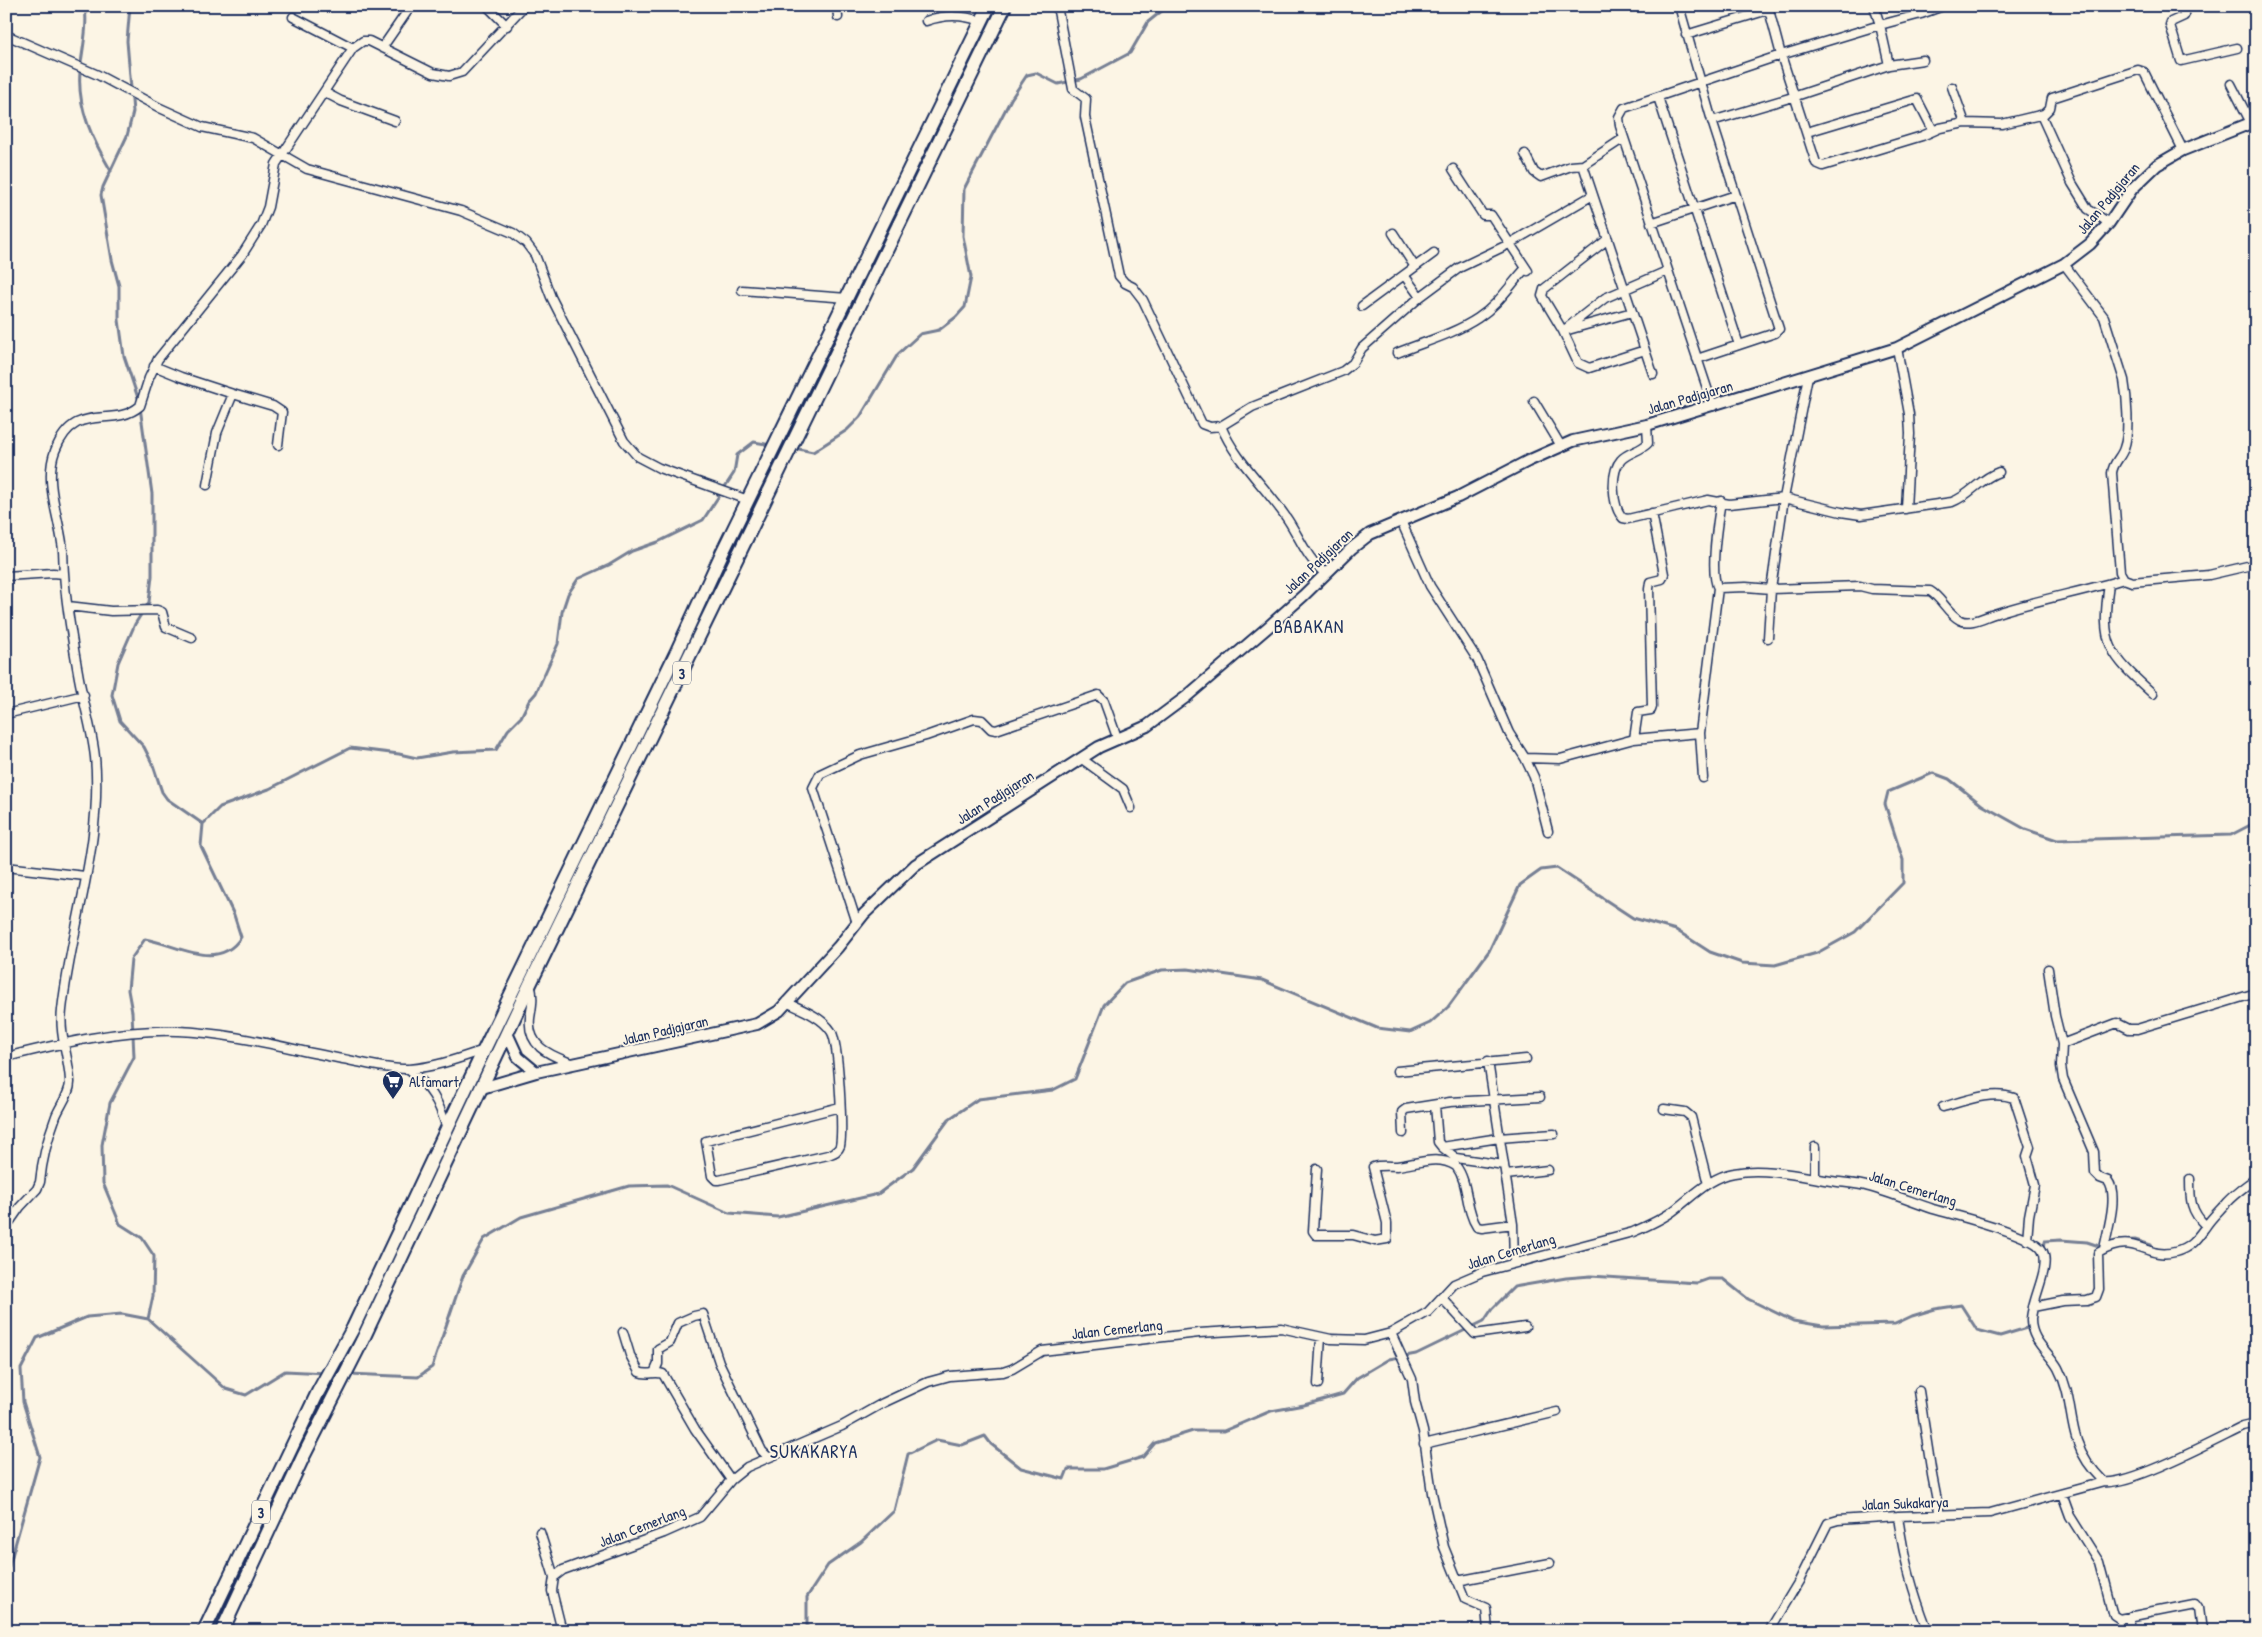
<svg xmlns="http://www.w3.org/2000/svg" width="2262" height="1637" viewBox="0 0 2262 1637" font-family="'Patrick Hand',sans-serif">
	<style>
		.lines { fill: none; stroke-linecap: round; stroke-linejoin: round }
		.stream { stroke: #767f94; stroke-width: 3 }
		.minor-casing { stroke: #1b2f5e; stroke-width: 11 }
		.tertiary-casing { stroke: #1b2f5e; stroke-width: 14 }
		.primary-casing { stroke: #1b2f5e; stroke-width: 16 }
		.minor { stroke: #fcf5e5; stroke-width: 8 }
		.tertiary { stroke: #fcf5e5; stroke-width: 10 }
		.primary { stroke: #fcf5e5; stroke-width: 12 }
		.labels { text-anchor: middle; dominant-baseline: central; stroke-width: 4; stroke-linejoin: round; paint-order: stroke }
		.shield { fill: #fcf5e5; stroke: #5e6a86; stroke-width: 1 }
		.shield-label { font-size: 14px; font-weight: bold; fill: #1b2f5e }
		.street-label { font-size: 15px; fill: #1b2f5e; stroke: #fcf5e5 }
		.poi-label { font-size: 15px; fill: #1b2f5e; stroke: #fcf5e5; text-anchor: start }
		.quarter-label { font-size: 18px; letter-spacing: 1px; fill: #1b2f5e; stroke: #fcf5e5 }
	</style>
	<rect width="100%" height="100%" fill="#fcf5e5"/>
	<filter id="ink" filterUnits="userSpaceOnUse"><feTurbulence type="fractalNoise" baseFrequency=".02" numOctaves="2"/><feDisplacementMap in="SourceGraphic" scale="10" xChannelSelector="R" yChannelSelector="G"/><feConvolveMatrix kernelMatrix="1 2 1 2 8 2 1 2 1" color-interpolation-filters="sRGB"/></filter>
	<g filter="url(#ink)">
		<g class="lines">
			<path class="stream" d="M85,6c3,23 -3,44 -5,66 -3,37 13,68 31,99
				M130,6l-3,35 6,71 -6,24 -24,51 -2,8 11,65 7,26v34l5,36 15,45
				M140,407l12,87v82l-3,26 -14,22 -17,39 -6,32 8,26 24,26 9,18 9,27 5,7 36,25
				M794,448l19,4 34,-22 13,-13 38,-63 22,-20 19,-4 17,-13 9,-10 6,-30 -8,-41 1,-47 47,-90 16,-24 9,-2 22,11 23,-5 49,-26 18,-31 20,-16
				M2237,1188l19,-14
				M2215,1211l10,-12
				M2044,1250l1,-9 16,-1 26,2 12,4 17,-5 19,-1 16,5 3,5
				M148,1319l5,-23 1,-40 -12,-18 -22,-14 -17,-41 -1,-38 8,-42 24,-46 -2,-45 -4,-22 3,-31 14,-20c31,5 73,34 96,-2l-7,-22 -33,-69 2,-22 17,-17 49,-18 81,-41 49,6 18,4 36,-6 43,-2 12,-20 13,-13 8,-16 7,-8 22,-49 4,-32 6,-18 10,-15 31,-14 23,-14 26,-9 45,-22 31,-47 3,-18 17,-13 17,3
				M349,1374l69,3 14,-10 31,-91 21,-37 37,-22 108,-31 38,-1 62,28 49,4 100,-23 35,-26 36,-49 29,-20 75,-9 22,-11 29,-74 21,-22 37,-13 26,-1 74,11 115,48 33,4 20,-9 18,-16 41,-56 31,-66 21,-15 16,-2 76,50 43,12 34,22 32,11 33,2 42,-12 38,-21 48,-49v-23l-18,-56 3,-12 45,-19 16,6 33,26 43,24 32,11 174,-5 25,-13
				M6,1577l34,-120 -17,-55 -2,-33 16,-31 50,-21 35,-3 26,5 78,70 20,6 39,-24 41,2
				M807,1631v-34l21,-32 33,-23 33,-31 14,-57 29,-14 25,5 23,-9 6,8 30,24 43,11 4,-10h35l40,-12 12,-14 38,-12h31l47,-20 33,-6 39,-11 14,-16 32,-19 27,-5 68,-33 8,-12 22,-22 52,-9 25,-2 106,7 11,-4h15l25,20 45,22 30,5 72,-2 17,-8 23,-7 26,-4 16,25 23,6 30,-9"/>
			<g class="minor-casing">
				<path id="minor" d="M487,6l20,20
					M837,6l1,11
					M1057,6l16,83 13,10 -1,18 34,159 6,7 8,4 10,13 59,124 8,3 11,-1c15,36 46,62 67,94 13,20 19,39 38,54
					M1679,6l33,115 67,208 -4,4 -78,26
					M1768,6l13,49 99,-30 9,40 34,-5
					M1874,6l6,19 41,-11 22,-8
					M2184,6v10l-13,6 -1,3 11,36 56,-13
					M293,17l60,31
					M926,21c21,-7 35,-6 56,0
					M6,35l92,40 62,33 42,19 51,11 54,31 154,42 52,22 13,10 9,12 16,42 73,144 14,16 21,11 89,32
					M1686,35l82,-25
					M382,48l29,-42
					M2231,84l20,39
					M1952,87l13,36
					M324,92l17,9 54,20
					M1658,97l81,248
					M2041,115l31,68 16,26 21,14
					M1712,121l84,-25 93,-31
					M1807,132l110,-33 16,31
					M1525,154l9,18 7,5 30,-11 12,-1
					M1453,169l30,46h8l37,56
					M1593,195l60,179
					M1651,223l85,-28
					M1393,233l22,34
					M1608,239l-64,50 -2,7 21,35 15,32 11,5 56,-18
					M2064,264l40,53 20,63c3,17 6,52 0,68 -3,10 -11,14 -12,25l8,99 4,7 8,3 77,-7 47,-11
					M742,290l105,8
					M1420,297l-16,-22 30,-22
					M1362,306l42,-31
					M1568,330l64,-18
					M1563,331l42,-33 62,-27
					M1897,348l12,66 1,20 -4,75
					M1397,353c27,-11 57,-19 81,-35 20,-13 32,-33 48,-50
					M154,366l27,11 52,17 -16,39 -10,52
					M1808,376l-24,122 -13,91 89,-3 12,3 58,2c12,7 17,22 30,29 10,5 24,-3 34,-6 42,-14 87,-22 130,-35
					M233,394l40,12 9,6 -4,33
					M1534,401l27,45
					M1713,406l-93,-280 -1,-9 5,-9 157,-53 35,108 7,3 99,-30 18,-8 25,-5 37,1 42,-10 6,-6 2,-10 86,-28 6,2 39,78
					M1647,425l1,18c-7,8 -20,9 -27,17 -11,12 -9,47 2,58l5,1 80,-19 21,4 55,-6 57,14 20,3 91,-13c19,-7 27,-23 47,-30
					M1221,426l31,-19 91,-36 10,-8 9,-15 58,-51 39,-29 48,-23 86,-50 -10,-30 41,-27
					M1401,521l29,65 47,73 32,74 16,25 35,1 74,-20 66,-6
					M6,576l47,-3 11,1
					M2109,584c-9,61 0,70 44,110
					M1718,588c-9,-15 0,-69 3,-87
					M68,606l43,5 46,-1 5,2 4,15 26,11
					M6,714l78,-19
					M1634,739l4,-27 13,-2 1,-3 -3,-118 1,-7 12,-3 2,-5 -12,-61
					M1525,758l9,19 14,54
					M1082,759l41,30 8,19
					M1703,778l-3,-45 18,-145 28,-1 25,2 -3,49
					M6,867l79,9
					M857,923l-44,-135 7,-14 40,-19 66,-19 48,-17 8,1 9,9 5,1 102,-35 6,6 14,39
					M2048,969l7,47 7,28 -1,22 2,13 31,73 1,21 5,5 8,3c11,14 -1,51 -4,68
					M530,984c4,13 2,21 0,34 -3,30 21,37 43,46
					M786,1002c15,7 36,15 45,29 8,11 12,101 9,115 -2,6 -7,7 -12,9l-109,25h-3l-4,-4 -6,-35 134,-34
					M2062,1044l55,-21 12,6h8l119,-36
					M6,1057c56,-14 114,-28 172,-26 56,2 111,18 165,28 22,4 45,11 67,10 26,-2 50,-11 74,-19
					M1488,1061l25,163 1,39
					M409,1069c22,19 30,32 38,60
					M1397,1071l129,-12
					M1435,1105l3,37 4,5 57,-9 55,-4
					M1943,1107c21,-6 49,-17 71,-9l16,49 -3,9 8,29 -6,31 -2,24
					M1664,1109l21,3 6,5 17,67
					M1403,1133l-1,-21 4,-3 44,-7 90,-5
					M1442,1147l14,11 48,7
					M1317,1169l-4,62 3,4h37l22,6 12,-2v-16l-14,-56c7,-2 16,-1 24,-1 20,-2 40,-12 59,0 13,17 9,43 21,61l5,1 31,-4
					M1506,1175l42,-5
					M1815,1178v-31
					M2190,1179c0,20 0,32 16,47
					M6,1227l14,-20 17,-18 3,-7c2,-22 8,-45 16,-66 4,-10 15,-24 14,-35 -1,-24 -11,-45 -8,-71 9,-84 41,-167 33,-253 -3,-27 -11,-52 -16,-79 -6,-34 -13,-71 -15,-105 -1,-10 0,-20 -2,-30 -4,-29 -18,-63 -7,-92 20,-52 57,-21 85,-45l9,-28 9,-19 84,-104 19,-30 7,-18 8,-43 77,-116 10,-7h6l64,32 16,3 13,-4 62,-66
					M1442,1298l33,36 50,-7
					M2033,1307l30,-6 24,-1 9,-3 3,-8 -1,-36c39,-23 45,7 77,-1 16,-4 22,-14 31,-26 6,-9 14,-16 20,-23 9,-10 20,-17 30,-25
					M623,1332l7,23 9,17c8,4 16,-1 24,2l32,55 36,51
					M1391,1333l21,46 3,23 8,29 9,62 12,54 21,52 21,9 2,23
					M654,1373l4,-9v-15l12,-7 8,-19 16,-7 9,-2 16,48 43,89 6,6
					M1318,1384l3,-47
					M1919,1391l13,84 8,41
					M1424,1444l133,-32
					M2062,1494l8,22 29,46 14,53 6,4 76,-15 3,4 3,23
					M1898,1516c6,44 14,74 30,115
					M540,1532l14,45
					M1457,1581l93,-18
					M562,1631l-10,-40 2,-14 9,-7 101,-37 36,-16 31,-37 16,-13 95,-41 41,-23 45,-21 22,-6 53,-4 9,-3 30,-18 157,-18 82,-5 50,11 33,1 27,-7 37,-21 26,-28 28,-12 151,-40c14,-6 28,-12 40,-21 19,-14 37,-34 61,-38 30,-6 67,3 97,8 13,2 26,2 38,6 22,6 43,15 64,22 21,6 100,25 109,41 10,16 -11,50 -11,70 0,21 18,32 27,48 13,24 11,49 19,73 5,15 16,30 27,41 28,3 110,-41 139,-55l13,-3
					M1769,1631l30,-50 29,-58 10,-3 60,-4 92,-3 114,-31
					M2131,1631v-15"/>
			</g>
			<g class="tertiary-casing">
				<path id="tertiary" d="M507,1033l11,24 18,15
					M482,1088l54,-16 221,-48 22,-13 59,-64 26,-33 51,-49 184,-118 48,-21 39,-29 81,-69 36,-32 49,-48 18,-14 88,-37 70,-36 45,-20 74,-16 250,-77 167,-84 26,-20 19,-21 23,-34 25,-24 26,-15 73,-29"/>
			</g>
			<g class="primary-casing">
				<path id="primary" d="M204,1631l114,-239 35,-64 131,-278 193,-399 45,-98 267,-547
					M222,1631l81,-174 59,-116 168,-357 475,-978"/>
			</g>
			<use href="#minor" class="minor"/>
			<use href="#tertiary" class="tertiary"/>
			<use href="#primary" class="primary"/>
		</g>
	</g>
	<defs>
		<g id="supermarket-pin" transform="scale(1.125)"><path d="M0 17L-7.5 6A9.5 9.5 0 1 1 7.5 6Z" fill="#1b2f5e" stroke="#fcf5e5"/><path d="M-6-5.5h2.5l.6 2H6L4.5 2H-2.5L-4.4-4H-6ZM-1.5 3.2a1.3 1.3 0 1 0 .1 0ZM3 3.2a1.3 1.3 0 1 0 .1 0Z" fill="#fff"/></g>
	</defs>
	<g fill-rule="evenodd">
		<use href="#supermarket-pin" x="393" y="1081"/>
	</g>
	<g class="labels">
		<g class="shield">
			<rect x="673" y="661.5" width="18" height="23" rx="4"/>
			<rect x="252" y="1500.5" width="18" height="23" rx="4"/>
		</g>
		<g class="shield-label">
			<text x="682" y="673">3</text>
			<text x="261" y="1512">3</text>
		</g>
		<g class="street-label">
			<text transform="translate(2108 198) rotate(-50)">Jalan Padjajaran</text>
			<text transform="translate(1690 397) rotate(-16)">Jalan Padjajaran</text>
			<text transform="translate(1318 561) rotate(-43)">Jalan Padjajaran</text>
			<text transform="translate(995 797) rotate(-32)">Jalan Padjajaran</text>
			<text transform="translate(665 1030) rotate(-13)">Jalan Padjajaran</text>
			<text transform="translate(1913 1188) rotate(17)">Jalan Cemerlang</text>
			<text transform="translate(1511 1251) rotate(-17)">Jalan Cemerlang</text>
			<text transform="translate(1117 1329) rotate(-6)">Jalan Cemerlang</text>
			<text transform="translate(1905 1503) rotate(-2)">Jalan Sukakarya</text>
			<text transform="translate(642 1526) rotate(-21)">Jalan Cemerlang</text>
		</g>
		<g class="poi-label">
			<text x="409" y="1081">Alfamart</text>
		</g>
		<g class="quarter-label">
			<text x="1309" y="626">BABAKAN</text>
			<text x="814" y="1451">SUKAKARYA</text>
		</g>
	</g>
	<rect width="2262" height="1637" fill="none" stroke="#fcf5e5" stroke-width="25"/>
	<rect x="12" y="12" width="2237" height="1612" fill="none" stroke="#1b2f5e" stroke-width="2" filter="url(#ink)"/>
</svg>
